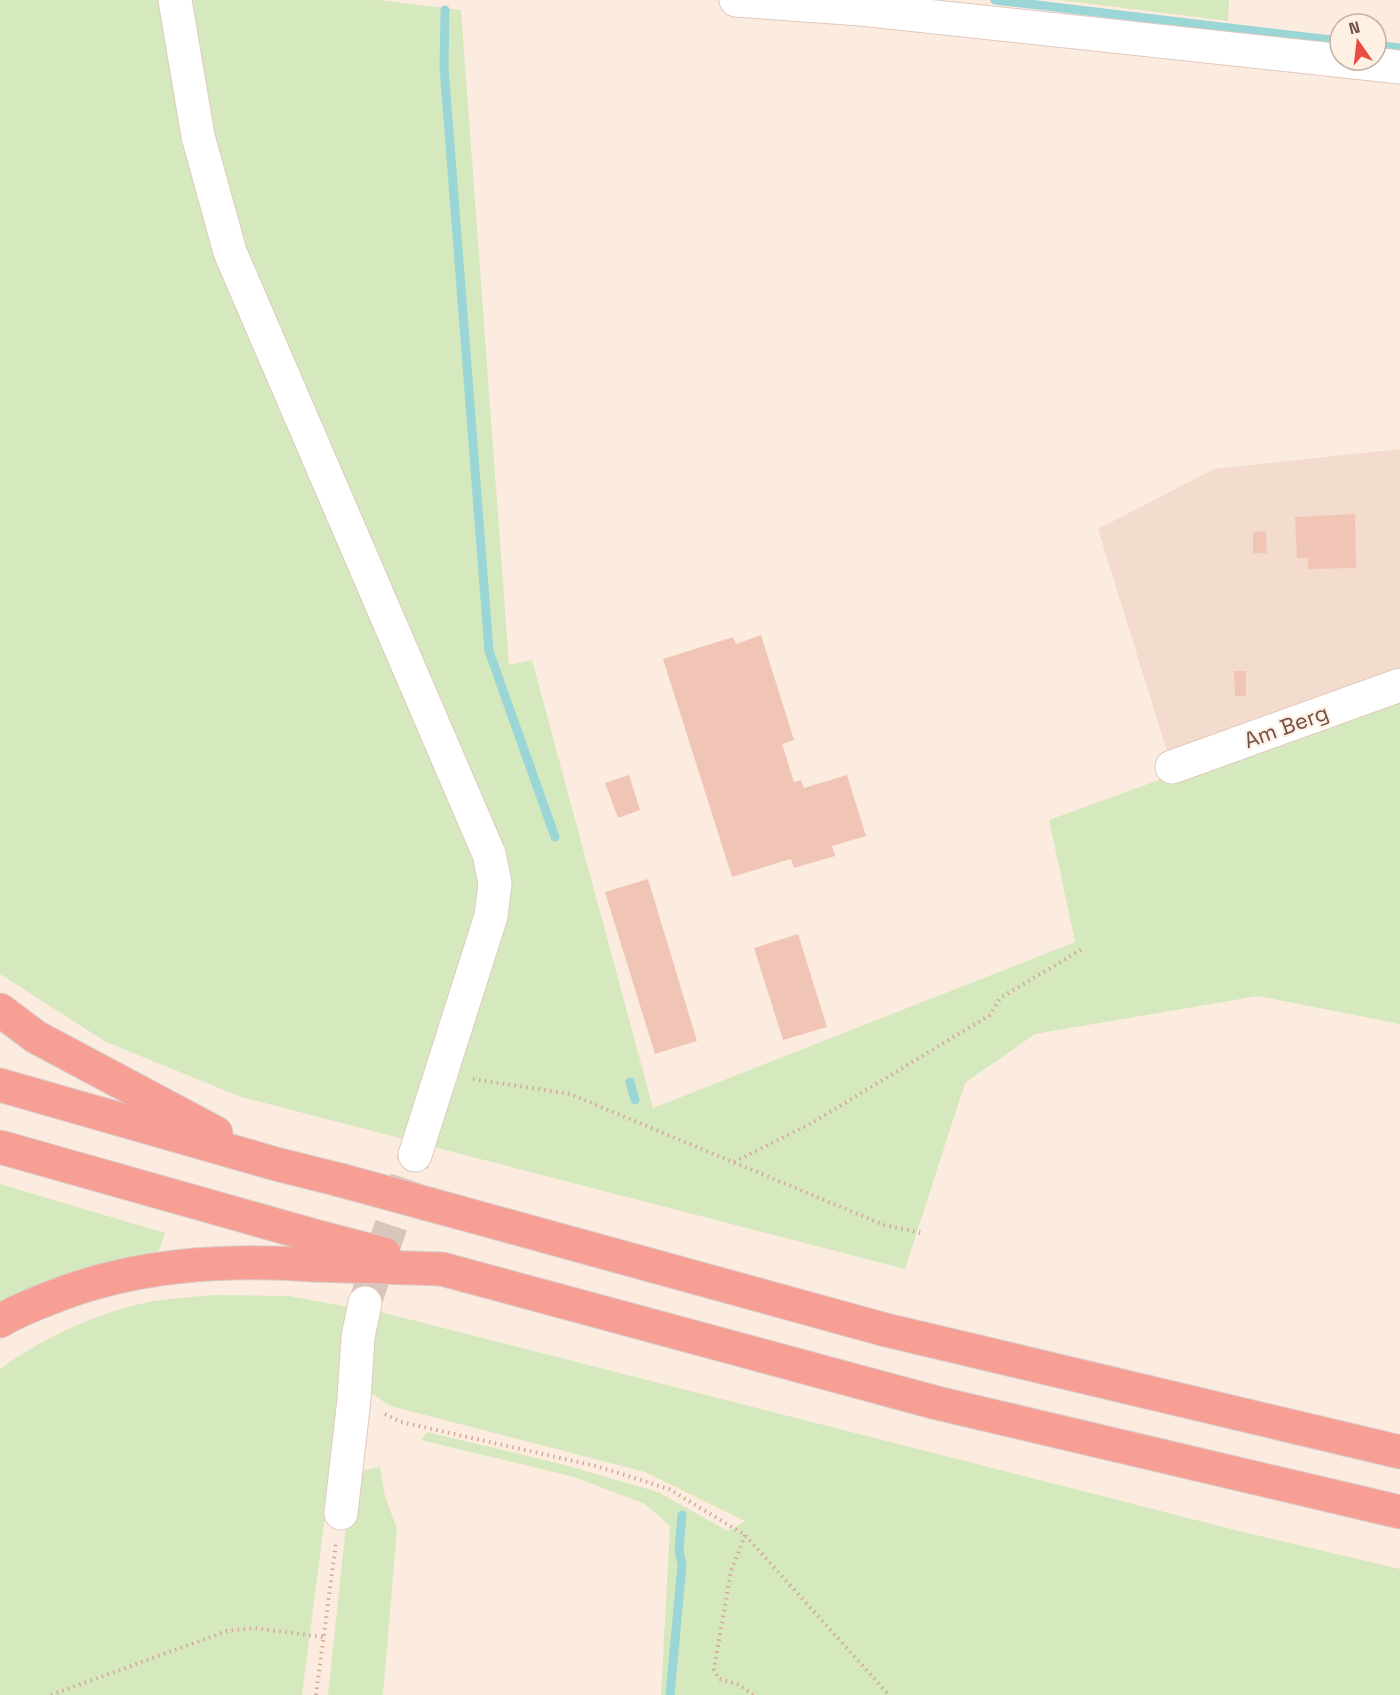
<svg xmlns="http://www.w3.org/2000/svg" width="1400" height="1695" viewBox="0 0 1400 1695" font-family="'Space Grotesk',sans-serif">
	<style>
		.residential { fill: #f3dccd }
		.green { fill: #d6e9be }
		.lines { fill: none; stroke-linecap: round; stroke-linejoin: round }
		.stream { stroke: #9ad6d6; stroke-width: 9 }
		.building { fill: #f1c5b6 }
		.minor-tunnel { stroke: #d9c5b9; stroke-width: 33; stroke-dasharray: 33 16; stroke-linecap: butt }
		.minor-casing { stroke: #e1c9be; stroke-width: 35 }
		.highway-casing { stroke: #d7cecb; stroke-width: 35 }
		.path { stroke: #d5a89a; stroke-width: 4; stroke-dasharray: 1.5 4.5; stroke-linecap: butt }
		.minor { stroke: #fff; stroke-width: 33 }
		.highway { stroke: #f79f95; stroke-width: 33 }
		.highway-bridge-casing { stroke: #d7cecb; stroke-width: 35; stroke-linecap: butt }
		.highway-bridge { stroke: #f79f95; stroke-width: 33 }
		.labels { text-anchor: middle; dominant-baseline: central; stroke-width: 4.5; stroke-linejoin: round; paint-order: stroke }
		.street-label { font-size: 22px; fill: #715047; stroke: #fff0e4 }
	</style>
	<rect width="100%" height="100%" fill="#fcecdf"/>
	<path class="residential" d="M1400,449v243l-226,82 -76,-245 116,-60z"/>
	<path class="green" d="M0,0h379l82,10 48,655 23,-5 121,448 422,-166 -26,-122 351,-128v332l-142,-28 -223,38 -70,49 -60,186 -664,-172 -135,-55 -106,-68z
		M1060,0h169l-1,21z
		M0,1184l165,49 -7,20 -158,54z
		M213,1295l76,1 59,11 -19,178 -27,210h-302v-326c44,-32 100,-58 154,-68 20,-3 40,-4 59,-6z
		M373,1310l862,220 165,39v126h-739l9,-169 -25,-22 -71,-27 -153,-37 6,-8 138,33 93,27 70,39 17,-10 -100,-49 -255,-66 -26,-18z
		M380,1467l5,29 12,33 -14,166h-55l20,-188 12,-36z"/>
	<g class="lines">
		<path class="stream" d="M995,0l345,41
			M445,10l-1,57 45,584 66,186
			M1376,45l24,3
			M630,1082l5,18
			M670,1695l12,-130 -3,-15 3,-35"/>
	</g>
	<path class="building" d="M1355,514l1,54 -48,1v-11h-11l-2,-41z
		M1266,531l1,22h-14v-21z
		M761,635l33,105 -12,4 12,38 7,-2 3,8 43,-13 19,61 -34,10 3,10 -41,12 -3,-9 -59,18 -69,-218 70,-22 3,7z
		M1234,671h12v25h-11z
		M629,775l11,35 -22,8 -13,-35z
		M648,879l49,162 -42,13 -50,-162z
		M798,934l29,93 -44,13 -29,-92z"/>
	<g class="lines">
		<path class="minor-tunnel" d="M365,1303l50,-148"/>
		<g class="minor-casing">
			<path id="minor" d="M175,0l23,136 32,116 259,602 6,29 -4,33 -76,239
				M736,0l125,9 539,58
				M1172,767l228,-82
				M341,1513l13,-114 4,-62 7,-34"/>
		</g>
		<g class="highway-casing">
			<path id="highway" d="M0,1010l36,27 180,96
				M0,1085l276,79 64,16
				M0,1147l322,91
				M461,1213l425,117 514,122
				M442,1269l495,134 463,109
				M0,1321c16,-10 33,-16 50,-23 84,-34 174,-39 263,-33"/>
		</g>
		<path class="path" d="M473,1079l97,15 314,131 37,8
			M734,1162l76,-38 180,-109 10,-17 84,-50
			M385,1414l16,8 195,44 73,23 76,46 144,160
			M745,1535l-14,36 -17,98 5,10 21,6 13,10
			M51,1695l176,-64 27,-3 69,9
			M316,1695l20,-152"/>
		<use href="#minor" class="minor"/>
		<use href="#highway" class="highway"/>
		<g class="highway-bridge-casing">
			<path id="highway-bridge" d="M340,1180l121,33
				M322,1238l62,16
				M313,1265l129,4"/>
		</g>
		<use href="#highway-bridge" class="highway-bridge"/>
	</g>
	<g class="labels">
		<g class="street-label">
			<text transform="translate(1286 726) rotate(-20)">Am Berg</text>
		</g>
	</g>
	<g transform="translate(1358 42) rotate(346)"><circle r="28" fill="#fff0e4" stroke="#c6b0a5" stroke-width="1.5"/>
	<path d="M0-4.5L10 22L0 15L-10 22Z" fill="#e74e43"/>
	<text y="-9" font-size="16" font-weight="bold" text-anchor="middle" fill="#715047">N</text>
	</g>
</svg>
